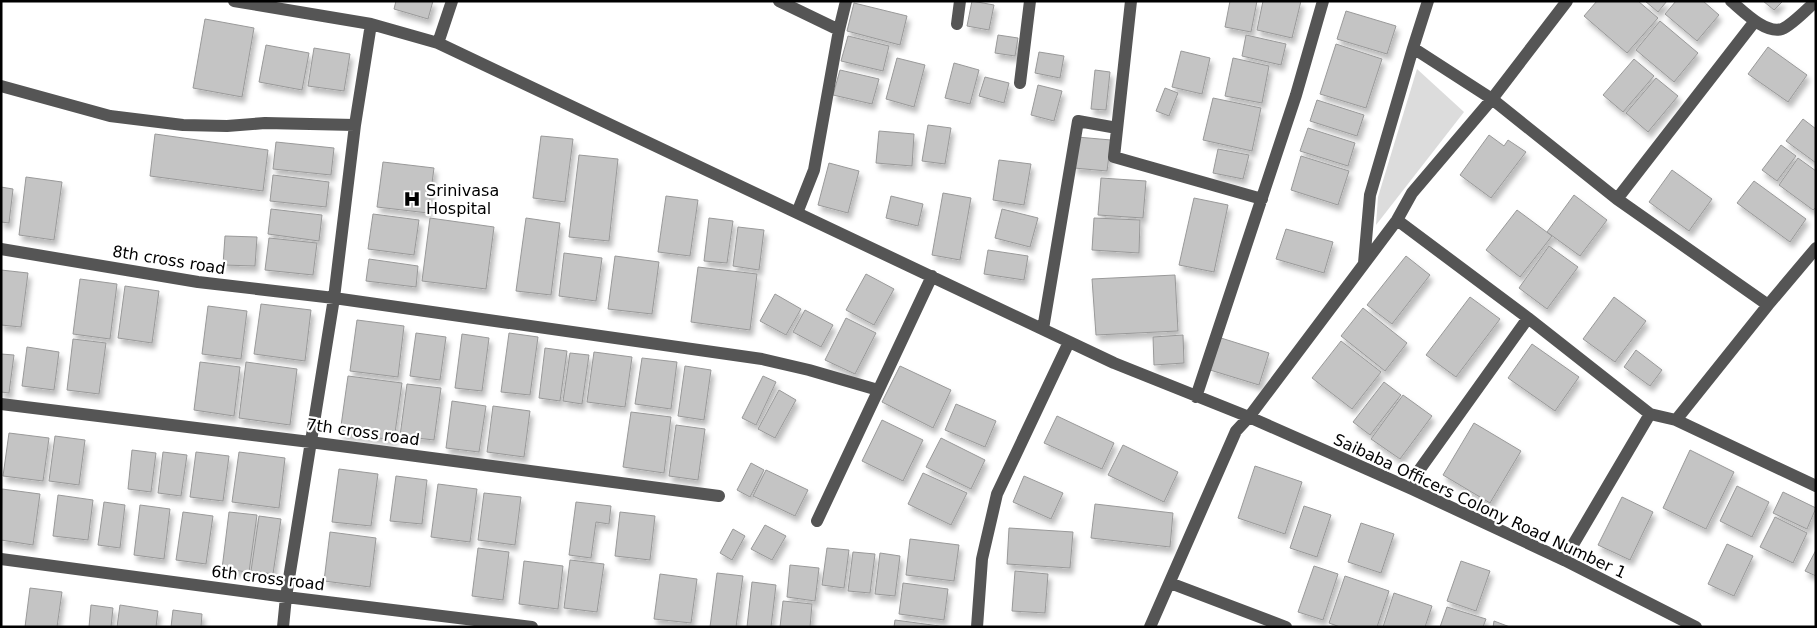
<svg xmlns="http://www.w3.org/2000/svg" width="1817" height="628" viewBox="0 0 1817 628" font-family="'DejaVu Sans',sans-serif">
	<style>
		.green { fill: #dcdcdc }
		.building { fill: #c4c4c4; stroke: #999; filter: url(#shadow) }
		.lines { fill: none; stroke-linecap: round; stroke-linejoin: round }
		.minor { stroke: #555; stroke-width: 12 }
		.labels { text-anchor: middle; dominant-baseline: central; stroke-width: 4.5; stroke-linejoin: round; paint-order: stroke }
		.poi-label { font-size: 16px; fill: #000; stroke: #fff; text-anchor: start }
		.street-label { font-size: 16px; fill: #000; stroke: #fff }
	</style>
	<defs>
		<filter id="shadow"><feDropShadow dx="3" dy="5.5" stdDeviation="2.5" flood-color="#0004"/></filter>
	</defs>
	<rect width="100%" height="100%" fill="#fff"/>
	<path class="green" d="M1417,69l47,43 -88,113 2,-28z"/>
	<path class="building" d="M396,1h37l-5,18 -34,-10z
		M972,1l22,4 -5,25 -22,-4z
		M1230,1h27l-6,31 -26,-5z
		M1263,1h38l-9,37 -35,-8z
		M1597,1h41l20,17 -31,35 -43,-37z
		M1645,1h22l-9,11z
		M1676,1h27l16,14 -22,26 -32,-27z
		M1763,1h20l-9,9z
		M854,3l53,13 -7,29 -53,-14z
		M1346,11l50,15 -9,28 -50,-15z
		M205,19l49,9 -12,69 -49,-9z
		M1660,21l38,32 -24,29 -38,-32z
		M998,35l20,3 -3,18 -20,-3z
		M1246,35l40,9 -5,21 -39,-9z
		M848,36l41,10 -6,25 -42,-10z
		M1336,44l46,15 -16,49 -46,-14z
		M266,45l43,8 -7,37 -43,-8z
		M1768,47l39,28 -19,27 -40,-28z
		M314,48l36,6 -6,37 -36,-5z
		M1181,51l29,7 -8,36 -30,-7z
		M1039,52l25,4 -4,22 -25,-5z
		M897,58l28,7 -11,42 -28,-8z
		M1233,58l36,8 -7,37 -37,-7z
		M1634,59l20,17 -31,36 -20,-17z
		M954,63l25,7 -9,34 -25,-6z
		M840,70l39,9 -7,25 -39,-9z
		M1095,70l15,2 -4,38 -15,-1z
		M985,77l24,6 -5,20 -25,-7z
		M1656,78l22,18 -30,36 -22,-19z
		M1038,85l24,6 -8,30 -23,-6z
		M1165,88l13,5 -9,23 -13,-5z
		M1213,98l48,10 -9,43 -49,-11z
		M1317,100l47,15 -7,21 -47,-15z
		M1803,119l13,10v34l-30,-22z
		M928,125l23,3 -6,36 -23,-3z
		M1308,128l47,15 -7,23 -48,-15z
		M879,131l35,3 -2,32 -36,-3z
		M155,134l113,16 -5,41 -113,-15z
		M1489,135l15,11 4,-6 18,12 -35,46 -31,-23z
		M541,136l32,3 -8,63 -32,-4z
		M1077,137l34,3 -4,31 -33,-3z
		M276,142l58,6 -3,27 -58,-6z
		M1781,145l15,11 -19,25 -15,-11z
		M1218,149l31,6 -6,24 -30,-6z
		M579,155l39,4 -9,82 -40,-4z
		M1301,156l48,15 -11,34 -47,-15z
		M1798,158l18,13v36l-3,3 -34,-25z
		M999,160l32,4 -7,41 -31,-5z
		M383,162l51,6 -6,45 -51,-6z
		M829,163l30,8 -11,42 -30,-8z
		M1672,170l40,29 -23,32 -40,-29z
		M273,175l56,7 -3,25 -56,-6z
		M26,177l36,5 -8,58 -35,-5z
		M1101,178l45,3 -3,37 -45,-3z
		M1754,181l52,38 -16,23 -53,-39z
		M1,187l12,2 -4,34 -8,-1z
		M943,193l28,5 -11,62 -28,-5z
		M1574,195l33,25 -27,36 -33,-24z
		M666,196l32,4 -8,56 -32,-4z
		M891,196l32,8 -5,22 -32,-8z
		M1194,198l34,7 -14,67 -35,-7z
		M271,209l51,6 -3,26 -51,-7z
		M1002,209l36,9 -8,29 -35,-9z
		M1517,210l35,26 -32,41 -34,-27z
		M373,214l46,6 -5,35 -46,-6z
		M430,218l64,9 -8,62 -64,-8z
		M526,218l34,5 -9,72 -35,-4z
		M709,218l24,3 -6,42 -23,-2z
		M1094,218l46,2 -1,33 -47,-3z
		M738,227l26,3 -5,40 -26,-4z
		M1286,229l47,13 -9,31 -48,-14z
		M225,236l32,1 -2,29 -32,-1z
		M269,238l48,5 -4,32 -48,-5z
		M1549,246l29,21 -31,42 -28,-21z
		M988,250l40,6 -4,24 -40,-6z
		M564,253l38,5 -6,43 -37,-5z
		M615,256l44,6 -7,52 -44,-5z
		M1406,256l24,19 -38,49 -25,-19z
		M369,259l49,7 -2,21 -50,-6z
		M698,267l59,7 -7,56 -59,-8z
		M1,270l27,3 -7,54 -20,-2z
		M866,274l28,15 -20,36 -28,-15z
		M1175,275l3,56 -82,4 -4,-56z
		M80,279l37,5 -7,55 -37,-5z
		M125,286l34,5 -7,52 -34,-5z
		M775,294l26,15 -15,26 -26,-14z
		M1470,297l30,22 -44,58 -30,-22z
		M1614,297l32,24 -31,41 -32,-23z
		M261,304l50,6 -6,51 -51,-7z
		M208,306l39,5 -6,48 -39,-5z
		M1363,308l44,35 -22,28 -44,-35z
		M805,310l28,15 -12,22 -28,-15z
		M846,318l30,15 -21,41 -30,-14z
		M357,320l47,6 -6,51 -48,-6z
		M416,333l30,4 -6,43 -30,-4z
		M509,333l29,4 -8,58 -29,-3z
		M462,334l27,4 -7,53 -27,-3z
		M1183,335l1,28 -30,2 -1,-28z
		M1221,338l48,15 -10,32 -49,-15z
		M73,339l33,4 -7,51 -32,-4z
		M1341,341l40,31 -29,37 -40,-31z
		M1532,344l47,33 -24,34 -47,-33z
		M27,347l32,5 -5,38 -32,-4z
		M545,348l22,3 -7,50 -21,-3z
		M1636,350l26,20 -12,16 -26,-19z
		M594,352l38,5 -7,50 -38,-5z
		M570,353l19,2 -7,49 -19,-3z
		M1,354l13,1 -5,38 -8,-1z
		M642,358l35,4 -6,47 -36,-5z
		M200,362l40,5 -6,49 -40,-6z
		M246,362l51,7 -7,56 -51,-7z
		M685,366l26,4 -7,50 -26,-4z
		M900,366l51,24 -18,38 -51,-26z
		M348,376l54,7 -8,57 -54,-7z
		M763,376l13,6 -20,43 -14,-7z
		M1384,382l17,13 -31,40 -17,-13z
		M407,384l34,4 -7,52 -34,-4z
		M779,390l17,10 -21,38 -17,-9z
		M1403,395l29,21 -32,43 -29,-20z
		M452,401l34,5 -7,46 -33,-4z
		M956,404l40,17 -11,26 -40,-17z
		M493,406l37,5 -6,46 -37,-5z
		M631,412l40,5 -7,56 -41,-6z
		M1057,416l57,27 -12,26 -58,-26z
		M882,420l41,20 -20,41 -41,-20z
		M1474,423l47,28 -31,52 -47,-28z
		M676,425l29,4 -7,51 -29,-4z
		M9,433l40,5 -6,43 -40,-5z
		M55,436l30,4 -6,45 -30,-4z
		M941,438l44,22 -14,29 -45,-22z
		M1123,445l55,27 -14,30 -56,-27z
		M132,450l24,3 -5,39 -23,-3z
		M1690,450l44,22 -28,57 -43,-21z
		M163,452l24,3 -6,41 -23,-3z
		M196,452l33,4 -6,45 -33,-4z
		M239,452l46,6 -6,50 -47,-6z
		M751,463l13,7 -14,27 -13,-7z
		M1255,466l47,16 -17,52 -47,-16z
		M339,469l39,5 -7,52 -39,-4z
		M766,470l42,20 -13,26 -42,-20z
		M923,473l44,20 -16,32 -43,-21z
		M396,476l31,4 -5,44 -32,-3z
		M1024,476l39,17 -12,26 -38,-17z
		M438,484l39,5 -7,53 -39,-5z
		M1737,486l32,16 -17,35 -32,-16z
		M2,489l38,5 -7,51 -32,-5z
		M1783,492l33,16 -9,21 -34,-16z
		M484,493l37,4 -6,48 -37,-5z
		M58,495l35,5 -5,40 -35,-4z
		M1622,497l31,15 -23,48 -32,-15z
		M104,502l21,3 -5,43 -22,-3z
		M576,502l35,4 -2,18 -13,-2 -5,36 -22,-3z
		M1095,504l78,9 -3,34 -79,-9z
		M140,505l30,4 -6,50 -30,-4z
		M1304,506l27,9 -14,42 -27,-9z
		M183,512l30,4 -7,48 -30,-4z
		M229,512l28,3 -8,57 -27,-3z
		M620,512l35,4 -5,44 -35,-4z
		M259,516l22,3 -8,55 -22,-3z
		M1775,517l32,16 -14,30 -33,-16z
		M1361,523l33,11 -13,39 -33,-11z
		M765,525l21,11 -14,24 -21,-11z
		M1009,528l64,4 -3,36 -63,-4z
		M733,529l12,7 -13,24 -12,-7z
		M330,532l46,6 -6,49 -46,-6z
		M910,539l49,6 -5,36 -48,-6z
		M1727,544l26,12 -19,40 -26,-12z
		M478,548l31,4 -6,48 -31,-4z
		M827,548l22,2 -5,38 -22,-3z
		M1816,550v26l-11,-5z
		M853,552l22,2 -5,39 -22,-2z
		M880,553l20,3 -5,40 -20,-2z
		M570,560l34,4 -7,48 -33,-4z
		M524,561l39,5 -5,43 -39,-5z
		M1461,561l29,10 -14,40 -29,-10z
		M790,565l29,3 -4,33 -28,-4z
		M1314,566l24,8 -15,46 -25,-8z
		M1015,571l33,3 -3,39 -33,-2z
		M717,573l26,3 -7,51h-26z
		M660,574l37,5 -6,44 -37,-4z
		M1345,576l44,15 -12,36h-37l-11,-4z
		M752,582l24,3 -5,42h-24z
		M903,583l45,6 -4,31 -45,-6z
		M30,588l32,4 -5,35h-32z
		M1394,593l38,13 -7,21h-42z
		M783,601l29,3 -2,23h-30z
		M91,605l22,3 -2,19h-22z
		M120,605l38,6 -2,16h-39z
		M1447,607l39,12 -3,8h-43z
		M173,610l29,4 -1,13h-30z
		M895,620l52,7h-53z
		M1494,621l16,6h-17z"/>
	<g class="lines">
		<path class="minor" d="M234,1l137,23 67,19 676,320 135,54 163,72 152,71 132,67
			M779,1l60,29
			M1131,1l-17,156 148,42
			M1428,1l-15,47 79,51 125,100 151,106
			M1731,1c12,10 34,33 51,28 10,-4 25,-20 34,-28
			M957,24l3,-23
			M438,43l14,-42
			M1020,83l10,-82
			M1,86l109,30 73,9 44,1 38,-3 90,2
			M1617,199l138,-178
			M797,213l17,-43 25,-140 7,-29
			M1397,220l131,98 122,96 26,6 140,66
			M1,249l197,33 136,16 428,61 47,11 69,20
			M1364,263l6,-68 43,-147
			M1043,329l35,-208 39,7
			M1196,397l100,-302 27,-94
			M1,404l309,38 409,54
			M1676,420l92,-115 48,-57
			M1412,489l3,-13 113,-158
			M817,521l115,-245
			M1,559l285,38 246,30
			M1564,560l86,-146
			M1170,583l116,44
			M283,627l3,-30 48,-299 21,-173 16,-101
			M977,627l5,-68 15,-65 72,-152
			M1150,627l86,-196 13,-14 148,-197 15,-27 80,-94 75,-98"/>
	</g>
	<defs>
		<g id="hospital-bare" transform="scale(1.35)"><path d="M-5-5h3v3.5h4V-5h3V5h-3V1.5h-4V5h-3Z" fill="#000" stroke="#fff" stroke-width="2.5" paint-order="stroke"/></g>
	</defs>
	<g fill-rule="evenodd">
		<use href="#hospital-bare" x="412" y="199"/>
	</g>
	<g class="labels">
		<g class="poi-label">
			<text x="426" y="190">Srinivasa<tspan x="426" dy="18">Hospital</tspan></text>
		</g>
		<g class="street-label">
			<text transform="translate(169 260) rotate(9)">8th cross road</text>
			<text transform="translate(363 432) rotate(8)">7th cross road</text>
			<text transform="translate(1480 506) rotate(25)">Saibaba Officers Colony Road Number 1</text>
			<text transform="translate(268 578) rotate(7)">6th cross road</text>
		</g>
	</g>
	<rect width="1817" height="628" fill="none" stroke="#000000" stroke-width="5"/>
</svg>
